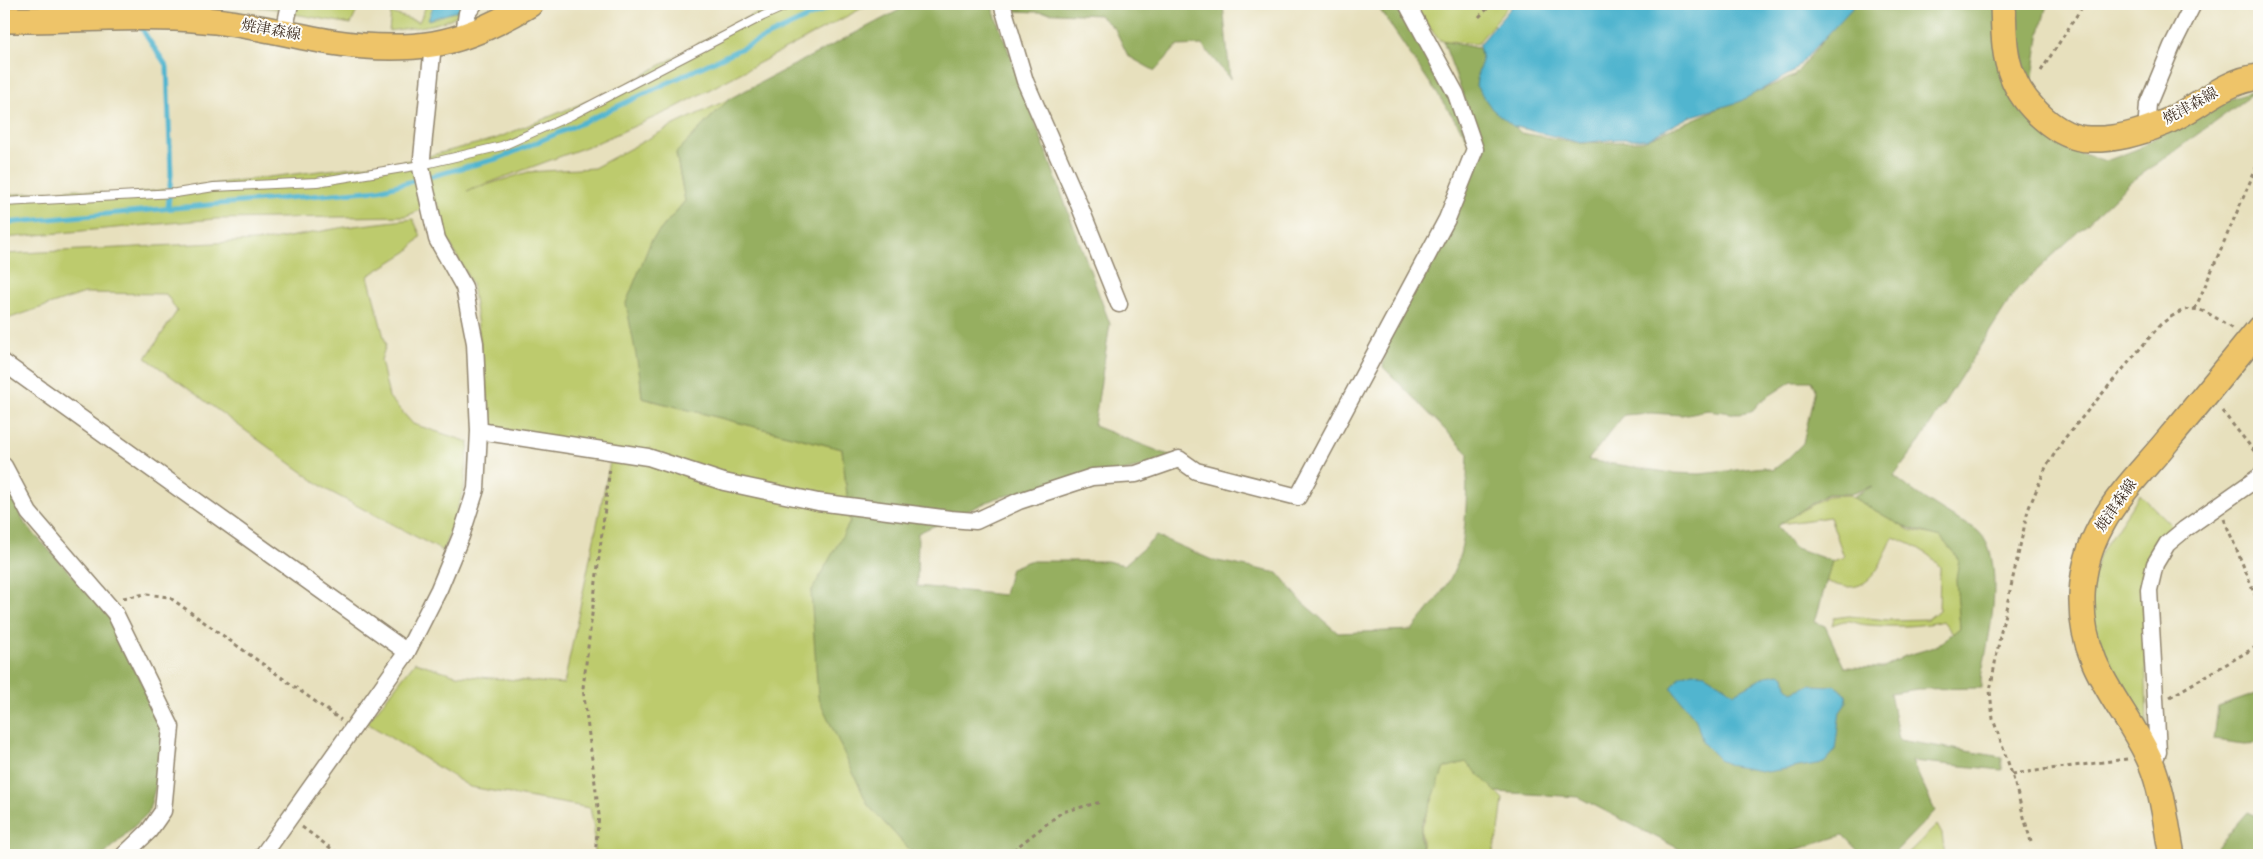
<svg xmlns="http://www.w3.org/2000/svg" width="2263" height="859" viewBox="0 0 2263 859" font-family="'Old Standard TT','Noto Serif JP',serif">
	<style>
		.green { fill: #bdcb6d; stroke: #7c7a46 }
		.forest { fill: #96af60; stroke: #686c3f; fill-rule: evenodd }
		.water { fill: #51b5cf; stroke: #467076 }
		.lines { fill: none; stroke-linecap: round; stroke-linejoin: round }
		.stream { stroke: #51b5cf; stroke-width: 5 }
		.service-casing { stroke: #91856e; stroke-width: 10 }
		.minor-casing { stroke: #91856e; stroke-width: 19 }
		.primary-casing { stroke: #91856e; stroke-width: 28 }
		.path { stroke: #91856e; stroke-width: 3; stroke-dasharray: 4 4; stroke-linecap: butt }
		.service { stroke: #fff; stroke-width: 8 }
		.minor { stroke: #fff; stroke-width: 16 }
		.primary { stroke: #eec469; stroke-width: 25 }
		.labels { text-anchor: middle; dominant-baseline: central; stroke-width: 4; stroke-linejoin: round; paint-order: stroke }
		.street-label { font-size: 15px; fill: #3b2a1e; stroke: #fdfcf7 }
	</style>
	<rect width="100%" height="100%" fill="#fdfcf7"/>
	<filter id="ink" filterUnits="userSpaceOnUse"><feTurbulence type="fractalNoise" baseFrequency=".02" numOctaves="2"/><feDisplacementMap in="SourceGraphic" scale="10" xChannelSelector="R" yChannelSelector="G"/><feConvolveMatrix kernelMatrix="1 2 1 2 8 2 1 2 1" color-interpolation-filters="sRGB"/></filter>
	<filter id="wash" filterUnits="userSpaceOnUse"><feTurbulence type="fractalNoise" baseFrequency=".0096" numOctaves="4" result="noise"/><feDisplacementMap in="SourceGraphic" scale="20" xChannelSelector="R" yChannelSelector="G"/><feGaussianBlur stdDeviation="1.12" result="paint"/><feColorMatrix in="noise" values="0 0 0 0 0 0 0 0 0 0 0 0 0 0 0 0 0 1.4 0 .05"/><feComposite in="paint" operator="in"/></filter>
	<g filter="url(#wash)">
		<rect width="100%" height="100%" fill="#e7e0bd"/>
		<path class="green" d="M228,4h51l-1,5z
			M297,4h63l-9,20 -57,-10z
			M427,4h41c-14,23 -54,23 -79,27l2,-18 28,9z
			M776,4h94l-201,107 -75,33 -127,47 61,-19 66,-4 76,-41 59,-28 -53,54 9,48 -34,40 -11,135 2,22 200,51 9,84 17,272 40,43 9,7h-323v-27l-4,-20 -120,-21 -103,-64 48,-61 41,13 108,9 48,-232 -120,-26 -20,-142 -26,-48 -8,-33 -32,13 -191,3 -211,19v-43l73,-6 41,6 295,-35 82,-21 129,-53 107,-61z
			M1412,4h98l-33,40 -38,-4z
			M413,219l8,17 -13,15 -40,25 18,69 -5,15 8,37 24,27 56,18 -5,48 -21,61 -116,-61 -181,-132 31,-47 -11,-17 -81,-1 -81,27v-66l268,-14 73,-13z
			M2140,494l32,32 -17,20 -11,30 3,158 -44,-75 -14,-56 9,-46z
			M1849,495l60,35 34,7 16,23 -2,23 3,45 -7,6 -10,-13c-23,6 -51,6 -74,4 -20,-1 -15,-9 -37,0l2,-7 15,-2 38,4 41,-1 11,-9 1,-43c-12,-16 -29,-23 -47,-30 -9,19 -18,50 -44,50 -9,0 -18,-4 -26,-7l9,-19 12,-4 -14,-40 -51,7 48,-28z
			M1466,761l37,38 -4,32 -7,24h-69l-2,-26 23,-62z
			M1937,825l5,9 3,21h-39z"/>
		<path class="forest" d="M911,4h80l119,320 -16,102 85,33 -183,39 -78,35 -1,53 87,9 7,-27 18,-7h78l17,4 33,-29 55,24 66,13 25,30 35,30 74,-3c16,-20 36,-42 45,-66 11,-30 9,-79 11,-111l-85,-86 6,-37 92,-187 -38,-102 40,8 -2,43 40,41 60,10 62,-2 151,-65 44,-54 18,-18h191l-8,33 -10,66 34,45 43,13 34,-13 55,-38 64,-20 -128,92 -115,108 -100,157 -22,29c20,17 44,32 66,45 5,3 10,4 14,7 30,19 19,89 13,119 -2,14 -7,27 -6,41l-63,1 -28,4 9,47 103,17v13l-90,-9 23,50 -43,44h-30l-19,-20 -64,20h-88l-113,-58 -82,-5 -30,-30 -22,6 -15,41 -7,13 -2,14 3,19h-506l-9,-7 -40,-43 -50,-108 -7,-105 39,-70 -8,-73 -200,-51 -2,-22 -14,-73 25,-62 34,-40 -9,-48 53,-54zM1792,381h19l4,8 -12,54 -17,17 -13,10 -9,-3 -64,7 -28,-1 -84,-13 36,-45 27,-2 31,2 26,-5 31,4 12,-2 10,-11zM1872,486l-20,11 50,29 38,11 19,22 -3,21 4,48 -25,19 -30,9 -23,12 -38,-1 -19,-41 -10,-4 17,-61 -39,-14 -16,-21 50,-32h24z
			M1013,4h210l7,75 -28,-34 -25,1 -22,25 -27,-15 -13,-27 -16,-14 -83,-4z
			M1376,4h19l8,10 14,27 24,41 31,63z
			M4,477l21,47 85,92 55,115 -3,33 -14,49 -44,42h-100z
			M2259,693v50l-14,1 -31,-4 4,-33z
			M2248,812l11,5v38h-49z"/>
		<path class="water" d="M434,4h29l-3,6 -32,10z
			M1514,4h342l-63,68 -54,30 -50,15 -42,22h-30l-36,4 -68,-17 -21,-17 -16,-23 2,-14 4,-11 -3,-16z
			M1692,672l13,2 30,19 31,-17 13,-2 6,2 2,10 5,6 18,-7 25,1 11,8 1,8 -7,10 -5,39 -11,12 -57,9 -34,-6 -12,-5 -18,-18 -7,-23 -25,-32 10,-12z"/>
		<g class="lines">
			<path class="stream" d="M140,24c4,12 20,30 27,43l4,107 -1,12
				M168,208l1,-11
				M4,223l375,-33 121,-32 84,-36 252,-118"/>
		</g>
	</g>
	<g filter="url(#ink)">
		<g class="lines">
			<g class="service-casing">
				<path id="service" d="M4,202l172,-9 38,-6 103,-5 104,-17 81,-19 70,-31 191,-99 27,-12"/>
			</g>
			<g class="minor-casing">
				<path id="minor" d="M1002,4l23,77 53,121 41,102
					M284,32l6,-28
					M464,34l3,-21 7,-9
					M2149,128l-2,-10 1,-14 24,-58 21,-42
					M4,363l403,289
					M479,431l169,26 76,25 94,20 132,17 26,2 43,-20 73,-24 44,-3 43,-15 17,12 102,26 149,-278 28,-70 -19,-55 -49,-90
					M4,466l25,47 86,100 56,114 -8,84 -14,20 -25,24
					M2152,765l6,-13 -9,-162 6,-26 12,-20 18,-15 74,-52
					M263,855l144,-203 32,-63 22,-53 15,-47 3,-58 -4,-88 -11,-56 -27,-48 -16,-71 12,-124"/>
			</g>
			<g class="primary-casing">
				<path id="primary" d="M2003,4c1,23 0,49 9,71 11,29 45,64 78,64 23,1 50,-6 71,-15 34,-13 61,-43 98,-47
					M4,20c67,1 133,-6 200,0 43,3 85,15 127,22 32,5 70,7 102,2 32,-5 69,-23 97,-40
					M2172,855c-6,-30 -9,-63 -21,-92 -15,-36 -42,-66 -57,-102 -18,-43 -16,-93 7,-135 16,-31 45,-59 67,-86 31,-37 61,-74 91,-111"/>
			</g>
			<path class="path" d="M1479,17l13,-13
				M2041,71l43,-67
				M2195,309l64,-148
				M2222,411l37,46
				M2224,519l35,85
				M123,598l23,-4 23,3 172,123
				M2170,697l89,-52
				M2012,774l115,-15
				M302,827l38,28
				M2031,842l-19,-68 -19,-55 -3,-28 10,-55 28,-126 18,-43 18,-28 96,-114c32,-26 42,-17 74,5
				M595,855l4,-40 -16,-127 27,-221
				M1007,855l55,-43 39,-10"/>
			<use href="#service" class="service"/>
			<use href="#minor" class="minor"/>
			<use href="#primary" class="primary"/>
		</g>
	</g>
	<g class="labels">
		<g class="street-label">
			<text transform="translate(271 31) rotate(10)">焼津森線</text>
			<text transform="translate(2191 107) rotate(-29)">焼津森線</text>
			<text transform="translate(2117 506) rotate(-55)">焼津森線</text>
		</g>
	</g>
	<rect width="2263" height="859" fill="none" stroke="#fdfcf7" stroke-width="20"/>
</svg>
